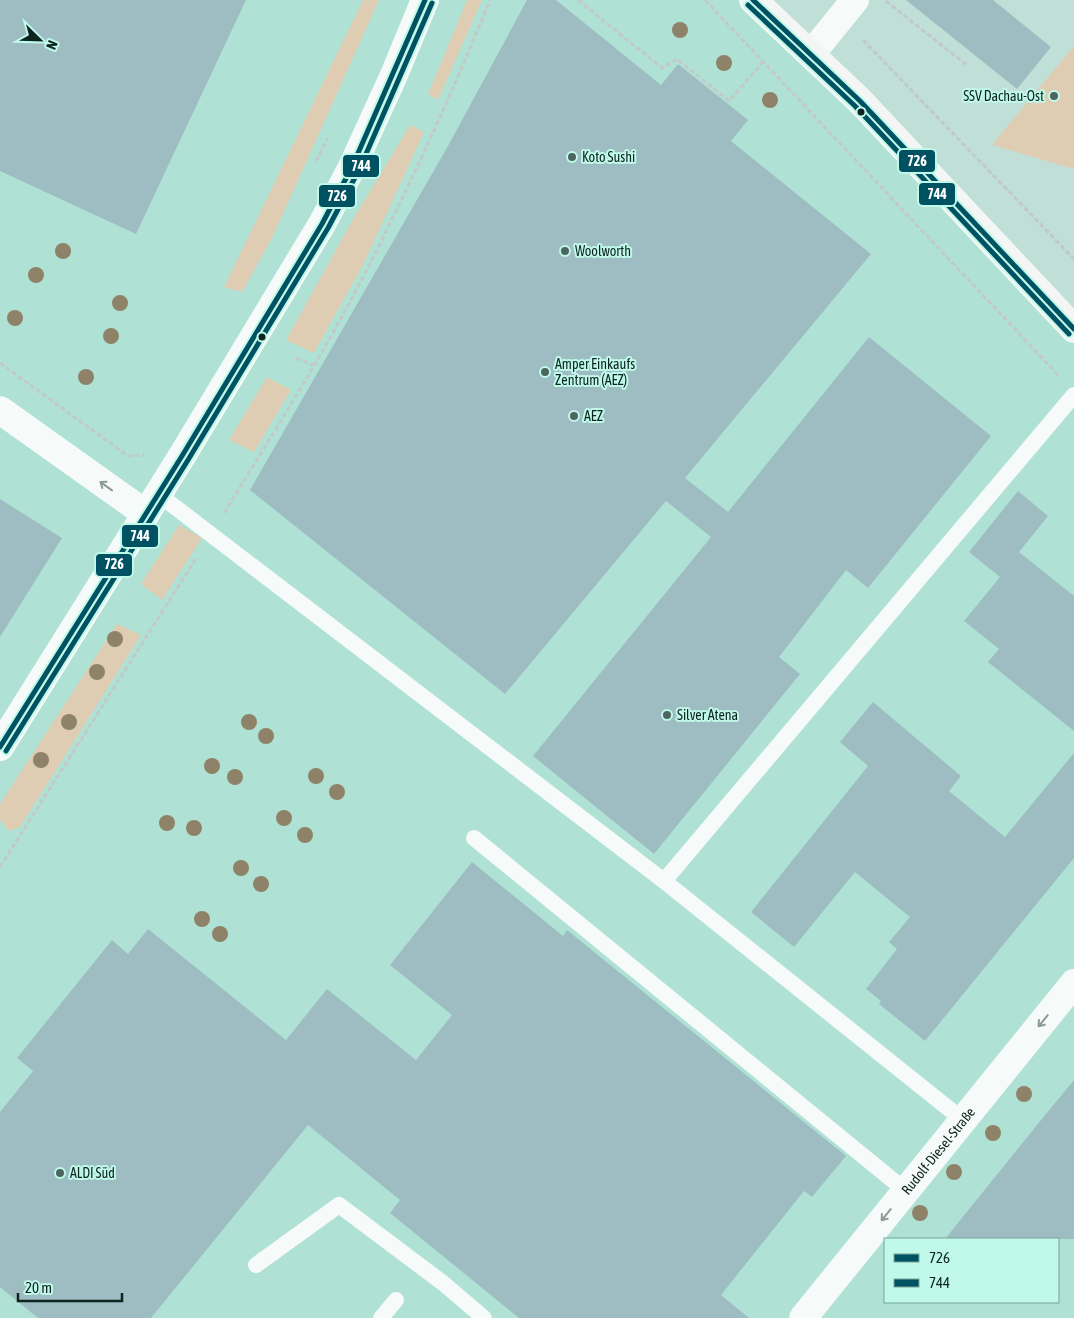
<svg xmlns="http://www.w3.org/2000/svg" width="1074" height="1318" viewBox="0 0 1074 1318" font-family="'Asap Condensed',sans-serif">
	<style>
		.built { fill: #afe2d5; fill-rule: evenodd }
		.green { fill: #dfcdb3 }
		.building { fill: #9ebdc3 }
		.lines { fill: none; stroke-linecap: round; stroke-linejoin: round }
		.path { stroke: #c1cac8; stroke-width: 3; stroke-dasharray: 5 2.5; stroke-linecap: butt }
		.lane { stroke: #f6faf9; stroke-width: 16 }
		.street { stroke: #f6faf9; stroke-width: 28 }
		.secondary { stroke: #f3f6f5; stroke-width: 28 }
		.bus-1-casing { stroke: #c0f9ea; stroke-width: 9 }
		.bus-2-casing { stroke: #c0f9ea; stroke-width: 9 }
		.bus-1 { stroke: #005262; stroke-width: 5 }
		.bus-2 { stroke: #005262; stroke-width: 5 }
		.tree { fill: #8e8368 }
		.oneway { stroke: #8d9a97 }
		.poi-dot { fill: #4c655f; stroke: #c0f9ea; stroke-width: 2 }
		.bus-dot { fill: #0d241f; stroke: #c0f9ea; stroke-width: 2 }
		.labels { text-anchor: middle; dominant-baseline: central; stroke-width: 4; stroke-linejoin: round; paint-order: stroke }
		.poi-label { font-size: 14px; fill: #0d241f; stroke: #c0f9ea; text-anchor: start }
		.street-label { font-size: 14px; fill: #0d241f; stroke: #c0f9ea }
		.line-badge { stroke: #c0f9ea; stroke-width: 2 }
		.badge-label { font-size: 14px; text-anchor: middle; font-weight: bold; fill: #fff }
	</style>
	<rect width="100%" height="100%" fill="#c0dfd7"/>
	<path class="built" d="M0,0h765l309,329v989h-1074zM885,1239h173v63h-173z"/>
	<path class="green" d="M363,0h16l-107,238 -30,54 -18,-5z
		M467,0h15l-44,100 -10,-6z
		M1074,46v123l-82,-24z
		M410,125l14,7 -60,131 -50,90 -28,-13 66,-119z
		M267,377l24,13 -37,62 -25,-12z
		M179,525l23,13 -40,62 -21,-16z
		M117,624l24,11 -121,192 -11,4 -9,-11v-16z"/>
	<path class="building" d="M0,0h246l-110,234 -136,-63z
		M527,0h29l105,85 17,-21 70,56 -17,21 140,113 -186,224 43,34 141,-175 122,99 -123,152 -22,-18 -67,87 21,17 -146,180 -121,-98 178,-219 -45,-36 -161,193 -255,-204 198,-344z
		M906,0h87l58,47 -34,42z
		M1018,491l30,25 -29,36 55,44v135l-86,-69 11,-13 -35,-28 36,-44 -31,-25z
		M0,499l62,39 -62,99z
		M873,702l88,74 -12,15 56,46 69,-84v105l-149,183 -46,-37 2,-3 -15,-12 31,-40 -8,-7 21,-25 -55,-45 -61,75 -43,-35 117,-146 -28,-24z
		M472,862l91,74 4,-6 279,226 -34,41 -8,-6 -83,104 28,23h-230l-129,-105 10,-13 -92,-75 -157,193h-113l-38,-31v-175l33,-41 -16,-13 95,-118 16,14 20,-25 138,111 41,-51 89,71 36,-45 -62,-50z
		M1074,1080v159h-129l96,-119z"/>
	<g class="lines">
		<path class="path" d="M578,0l84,68 15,-9 52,42 34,-39
			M705,0l353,375
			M886,1l82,65
			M863,40l211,219
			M316,161l12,-23
			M296,358l17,7
			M0,363l128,93 16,-1
			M224,513c48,-78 98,-156 140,-238 46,-89 88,-182 126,-275
			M0,867l197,-310"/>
		<path class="lane" d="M158,494l506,387 299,239
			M474,838l432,353
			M664,881l410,-486
			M256,1265l83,-60 104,78 41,35
			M381,1318l15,-18"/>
		<g class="street">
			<path d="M811,54l44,-54"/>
			<path d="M0,410l146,104"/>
			<path d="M0,747l182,-291 140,-232 30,-57 42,-92 31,-75"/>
			<path id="s1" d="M803,1318l271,-335"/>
		</g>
		<path class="secondary" d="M753,0l107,101 214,228"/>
		<g class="bus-1-casing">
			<path id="bus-1" d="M753,0l107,101 214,228
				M0,747l182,-291 140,-232 30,-57 73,-167"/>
		</g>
		<g class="bus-2-casing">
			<path id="bus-2" d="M748,5l107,101 214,228
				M6,751l182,-291 140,-232 31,-58 73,-167"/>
		</g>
		<use href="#bus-1" class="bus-1"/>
		<use href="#bus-2" class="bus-2"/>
	</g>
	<g class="tree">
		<circle cx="680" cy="30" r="8"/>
		<circle cx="724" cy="63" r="8"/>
		<circle cx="770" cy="100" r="8"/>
		<circle cx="63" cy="251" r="8"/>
		<circle cx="36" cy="275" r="8"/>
		<circle cx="120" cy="303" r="8"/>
		<circle cx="15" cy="318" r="8"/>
		<circle cx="111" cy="336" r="8"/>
		<circle cx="86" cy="377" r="8"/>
		<circle cx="115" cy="639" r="8"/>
		<circle cx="97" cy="672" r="8"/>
		<circle cx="69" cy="722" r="8"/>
		<circle cx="249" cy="722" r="8"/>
		<circle cx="266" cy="736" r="8"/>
		<circle cx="41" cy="760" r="8"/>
		<circle cx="212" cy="766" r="8"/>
		<circle cx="316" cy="776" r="8"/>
		<circle cx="235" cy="777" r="8"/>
		<circle cx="337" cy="792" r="8"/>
		<circle cx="284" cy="818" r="8"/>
		<circle cx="167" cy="823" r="8"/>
		<circle cx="194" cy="828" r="8"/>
		<circle cx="305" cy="835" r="8"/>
		<circle cx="241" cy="868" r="8"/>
		<circle cx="261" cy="884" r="8"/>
		<circle cx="202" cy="919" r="8"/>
		<circle cx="220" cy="934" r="8"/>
		<circle cx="1024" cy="1094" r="8"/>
		<circle cx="993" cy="1133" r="8"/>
		<circle cx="954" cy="1172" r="8"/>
		<circle cx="920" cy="1213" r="8"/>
	</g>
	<defs><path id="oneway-shaft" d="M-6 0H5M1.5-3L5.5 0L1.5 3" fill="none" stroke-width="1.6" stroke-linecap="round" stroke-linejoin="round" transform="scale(1.25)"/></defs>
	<g class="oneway">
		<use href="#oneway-shaft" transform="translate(106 486) rotate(-144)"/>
		<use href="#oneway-shaft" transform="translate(1043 1021) rotate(129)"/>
		<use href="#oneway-shaft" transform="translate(886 1215) rotate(129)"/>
	</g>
	<g class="poi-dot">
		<circle cx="1054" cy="96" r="5"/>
		<circle cx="572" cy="157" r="5"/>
		<circle cx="565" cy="251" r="5"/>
		<circle cx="545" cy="372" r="5"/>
		<circle cx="574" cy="416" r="5"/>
		<circle cx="667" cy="715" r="5"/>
		<circle cx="60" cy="1173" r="5"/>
	</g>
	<g class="bus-dot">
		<circle cx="861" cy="112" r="4.5"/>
		<circle cx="262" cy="337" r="4.5"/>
	</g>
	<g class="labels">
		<g class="poi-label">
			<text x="1044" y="96" text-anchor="end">SSV Dachau-Ost</text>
			<text x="582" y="157">Koto Sushi</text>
			<text x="575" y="251">Woolworth</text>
			<text x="555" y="364">Amper Einkaufs<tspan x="555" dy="16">Zentrum (AEZ)</tspan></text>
			<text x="584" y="416">AEZ</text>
			<text x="677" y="715">Silver Atena</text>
			<text x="70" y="1173">ALDI Süd</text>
		</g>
		<g class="street-label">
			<text stroke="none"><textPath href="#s1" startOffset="215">Rudolf-Diesel-Straße</textPath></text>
		</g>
	</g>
	<g class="line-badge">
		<rect x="898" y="149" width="38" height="24" rx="5" fill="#005262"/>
		<rect x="342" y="154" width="38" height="24" rx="5" fill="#005262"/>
		<rect x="918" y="182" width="38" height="24" rx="5" fill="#005262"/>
		<rect x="318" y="184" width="38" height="24" rx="5" fill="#005262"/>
		<rect x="121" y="524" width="38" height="24" rx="5" fill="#005262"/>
		<rect x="95" y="553" width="38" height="24" rx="5" fill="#005262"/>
	</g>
	<g class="badge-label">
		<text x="917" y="166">726</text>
		<text x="361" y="171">744</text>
		<text x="937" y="199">744</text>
		<text x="337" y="201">726</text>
		<text x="140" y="541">744</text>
		<text x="114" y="569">726</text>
	</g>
	<rect x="884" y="1238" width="175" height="65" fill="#c0f9ea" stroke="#78a499"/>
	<rect x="894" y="1254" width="25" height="8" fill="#005262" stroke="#78a499"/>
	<text x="929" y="1263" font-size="15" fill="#0d241f">726</text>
	<rect x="894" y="1279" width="25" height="8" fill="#005262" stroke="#78a499"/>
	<text x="929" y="1288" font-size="15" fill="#0d241f">744</text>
	<g transform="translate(40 40) rotate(113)" stroke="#c0f9ea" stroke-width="4" paint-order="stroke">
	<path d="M0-4L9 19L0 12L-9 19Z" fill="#0d241f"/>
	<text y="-8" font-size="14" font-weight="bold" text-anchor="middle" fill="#0d241f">N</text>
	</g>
	<path d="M18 1293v8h104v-8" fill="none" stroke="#0d241f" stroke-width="2.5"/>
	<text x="25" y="1293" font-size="15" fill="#0d241f" stroke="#c0f9ea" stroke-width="4" paint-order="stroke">20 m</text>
</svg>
